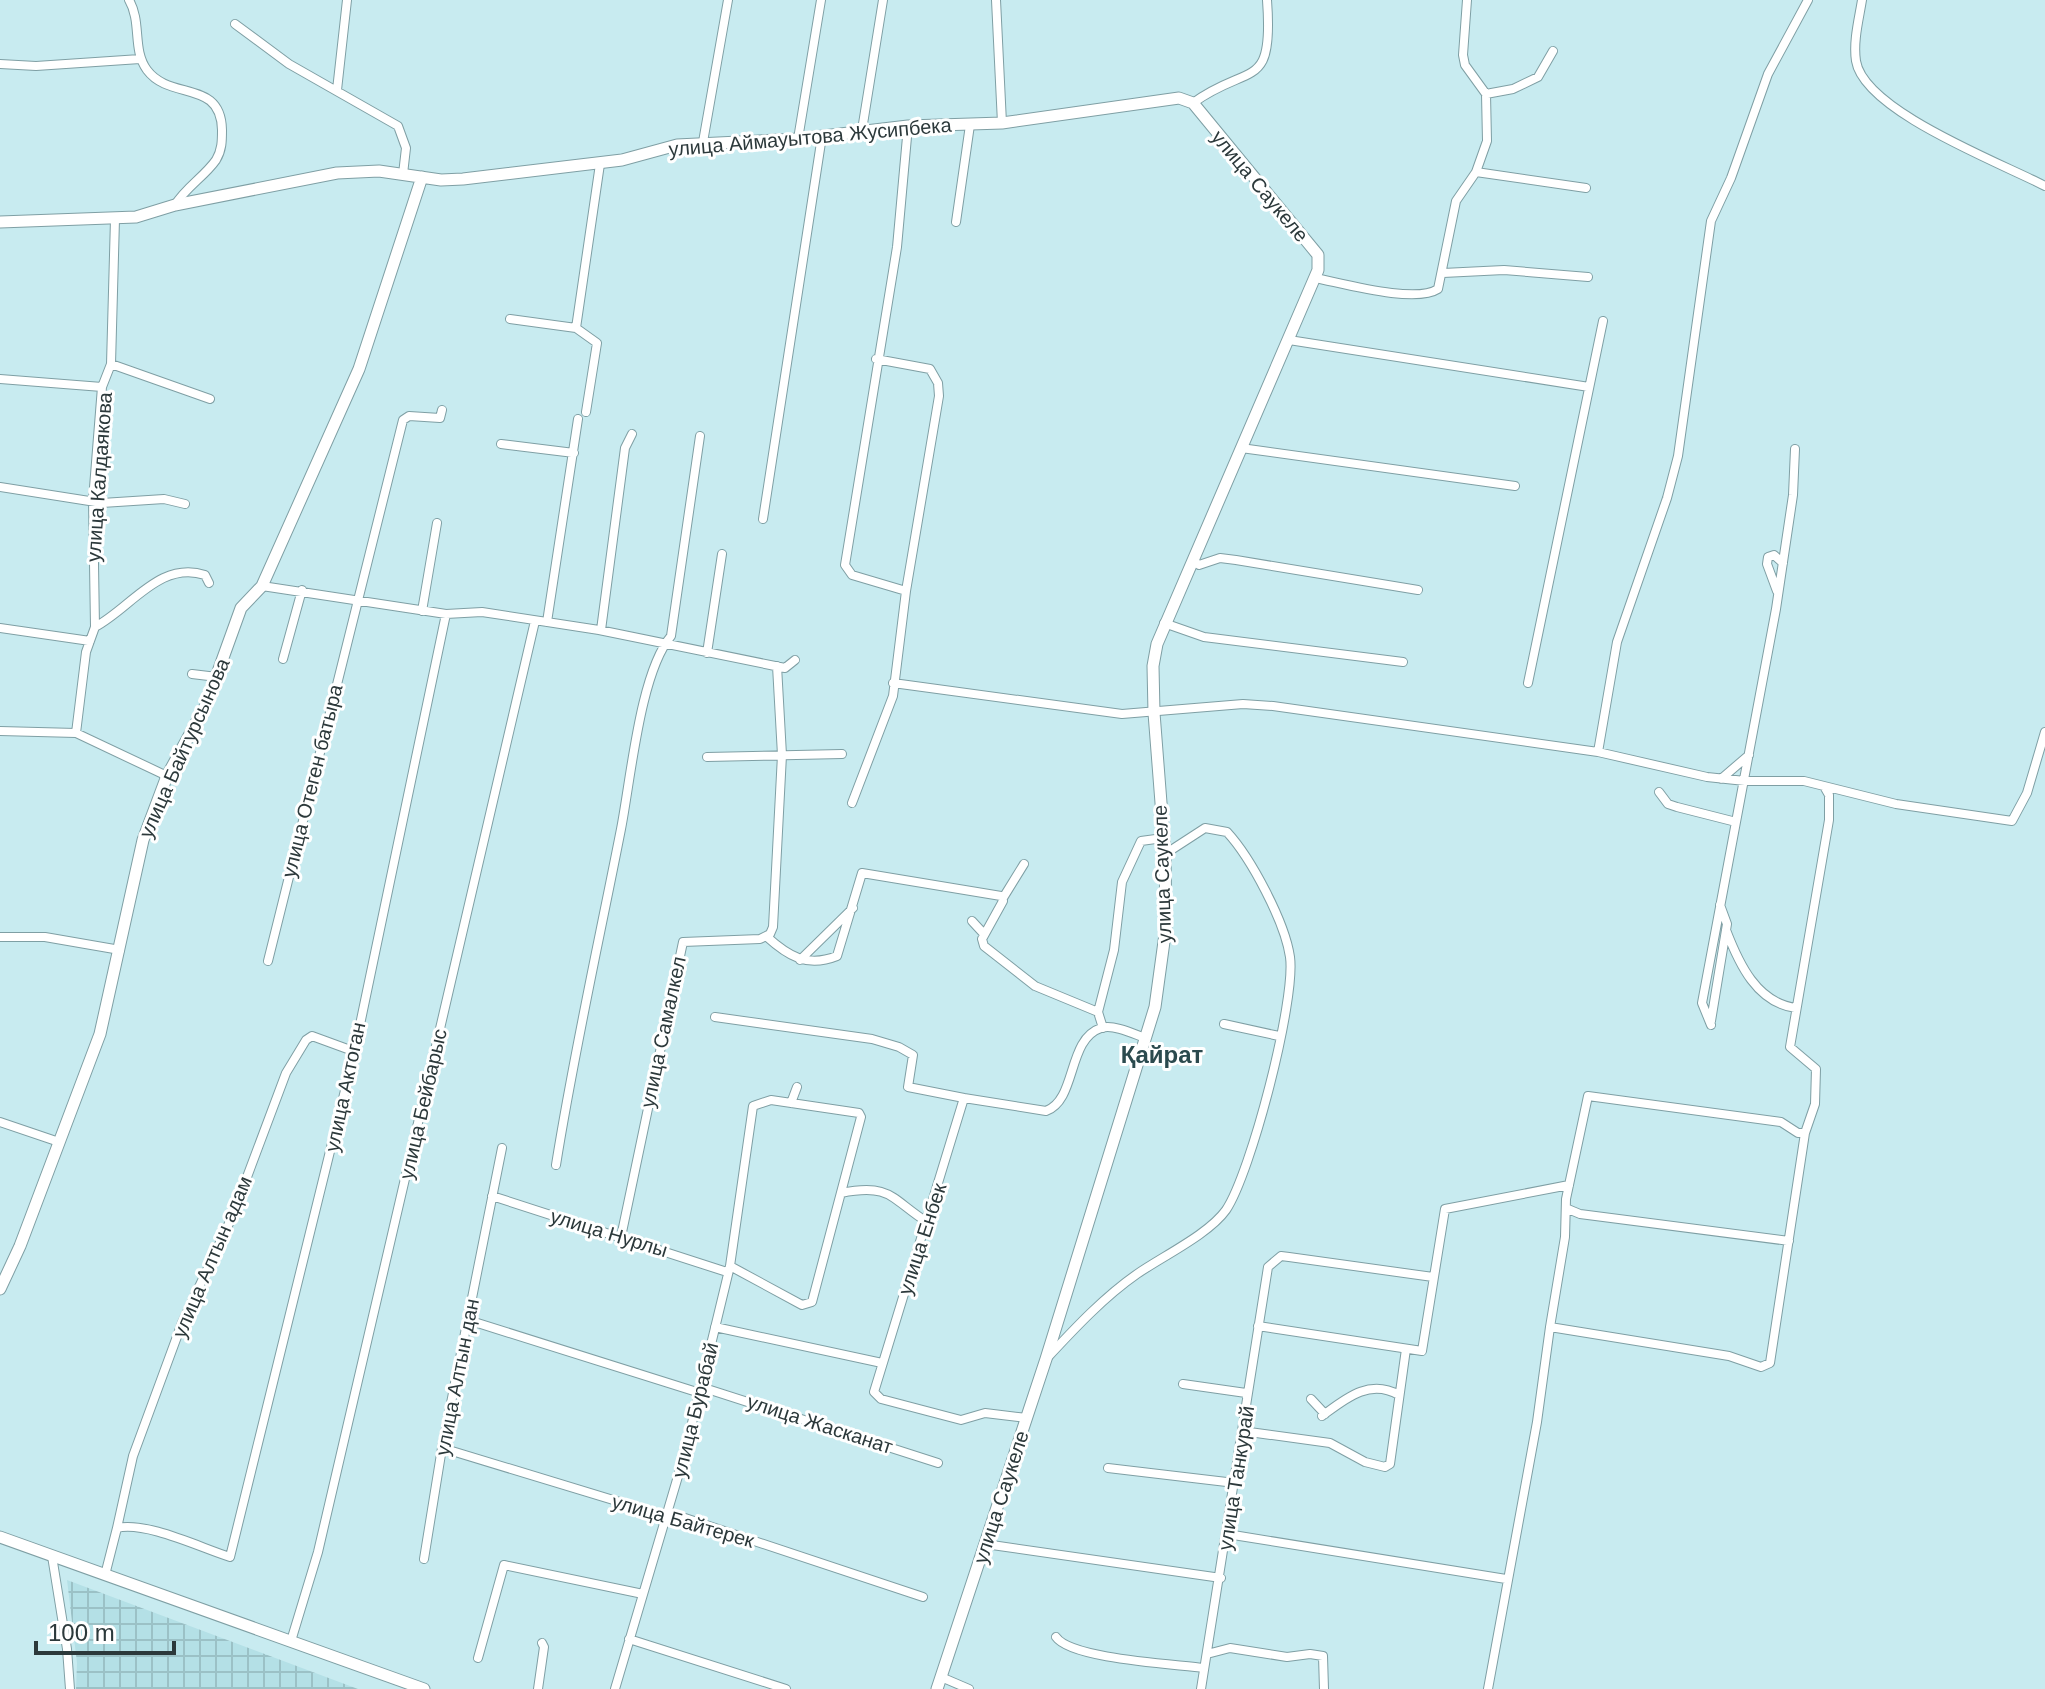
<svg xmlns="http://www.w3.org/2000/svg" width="2045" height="1689" viewBox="0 0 2045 1689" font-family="Arial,sans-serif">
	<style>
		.industrial { fill: url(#industrial-grid) }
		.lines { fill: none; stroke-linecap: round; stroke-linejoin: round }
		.street-casing { stroke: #7f9fa4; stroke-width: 10 }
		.secondary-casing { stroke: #7f9fa4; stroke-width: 13 }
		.street { stroke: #fff; stroke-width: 8 }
		.secondary { stroke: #fff; stroke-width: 11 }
		.labels { text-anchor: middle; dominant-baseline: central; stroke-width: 6; stroke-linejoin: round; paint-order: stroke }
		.street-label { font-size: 20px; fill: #2c393b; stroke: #fff }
		.quarter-label { font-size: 24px; font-weight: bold; fill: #2b4a4e; stroke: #fff }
	</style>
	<defs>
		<pattern id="industrial-grid" width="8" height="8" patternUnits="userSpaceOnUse" patternTransform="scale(2)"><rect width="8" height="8" fill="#b4e0e6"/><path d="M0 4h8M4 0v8" fill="none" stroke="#9bc1c6"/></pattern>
	</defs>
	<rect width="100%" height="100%" fill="#c8ebf0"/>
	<path class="industrial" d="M67,1580l291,109h-282l1,-26z"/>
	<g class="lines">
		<g class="street-casing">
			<path id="street" d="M129,0c13,22 3,50 18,70 23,31 74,9 75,60 0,11 0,20 -6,30 -12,17 -30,27 -41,45
				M996,0l6,123
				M1862,0c-3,19 -9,41 -6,61 8,50 145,102 189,125
				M235,24l54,40 109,62 8,22 -3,26
				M0,64l36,2 104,-7
				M337,90l10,-90
				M1486,94l27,-5 25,-12 15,-26
				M1193,103c56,-41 81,-10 74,-103
				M862,130l21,-130
				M798,139l23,-139
				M703,142l25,-142
				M1476,172l110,16
				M956,222l14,-97
				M1443,273l61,-3 84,7
				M1315,278c27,5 100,26 123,11l18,-88 20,-29 11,-31 -1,-47 -21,-29 -2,-10 4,-55
				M510,319l66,9
				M1289,340l300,47
				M111,364l99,35
				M0,379l102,8
				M586,412l11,-69 -21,-15 24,-164
				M501,444l73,9
				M1241,448l274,38
				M0,487l102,16 62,-4 21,5
				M763,519l59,-383
				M1193,561l6,4 21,-7 16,2 182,30
				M262,586l184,28 36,-2 117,18 186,38 10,-8
				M906,591l-54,-16 -7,-10 52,-318 11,-121
				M1777,591l-10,-27 1,-7 6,-2 9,8
				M422,611l15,-88
				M547,622l31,-203
				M1164,623l40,14 199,25
				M95,627c36,-19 65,-67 110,-52l4,8
				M0,628l90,13
				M601,630l24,-182 7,-14
				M707,653l15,-99
				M283,659l19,-69
				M192,674l25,3
				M893,683l229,31 121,-10 30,2 325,46 109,25 38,4h59l92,23 116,17 15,-28 18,-61
				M1528,683l75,-362
				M0,731l76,2 91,43
				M76,733l10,-81 9,-25 -2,-127 9,-113 9,-23 4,-145
				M1598,752l19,-110 50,-144 11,-42 33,-235 20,-43 37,-104 40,-74
				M707,757l135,-3
				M1721,779l28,-24
				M1659,792l9,12 9,3 59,15
				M852,803l41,-107 13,-105 33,-195 -1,-13 -8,-14 -54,-10
				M1003,898l21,-34
				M972,921l12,13
				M1726,930c13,34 31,73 70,78
				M766,936c22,20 41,32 71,20l25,-83 139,23 2,5 -21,38 2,7 51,40 63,26
				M0,937h45l75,13
				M800,960l53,-52
				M268,961l135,-541 6,-4 31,2 2,-8
				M715,1017l157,22 27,8 14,8 -5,32 56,11
				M1711,1021l16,-97 -7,-19
				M1224,1024l55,12
				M1711,1025l-9,-22 74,-394 17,-114 2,-46
				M1103,1028l-5,-16 16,-62 8,-68 19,-41 22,-3
				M791,1103l6,-16
				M0,1122l59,20
				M1805,1133h-7l-17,-11 -193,-26 -22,103 -1,38 -15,90 179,29 32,11 9,-4 35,-230 10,-29 1,-35 -26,-22 39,-227v-25l-4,-7
				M556,1165c18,-113 43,-224 65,-336 10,-51 19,-156 50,-193l29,-200
				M841,1193c50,-10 50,6 86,29
				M492,1196l235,76
				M1568,1209l12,5 209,27
				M621,1237l62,-295 77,-3 10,-5 3,-7 9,-172 -5,-89
				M468,1320l232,73
				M1258,1326l164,25 23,-142 124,-24
				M715,1327l167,36
				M1048,1357c27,-29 56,-60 89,-83 26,-18 72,-40 89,-64 25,-37 70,-210 64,-253 -5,-35 -39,-99 -63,-125l-22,-4 -40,26
				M1183,1384l63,9 1,4
				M701,1387l237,76
				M1311,1399l14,15
				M1322,1416c23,-17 47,-38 77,-21
				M1027,1418l-42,-5 -24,7 -80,-21 -7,-7 90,-294 82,13c31,-11 21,-72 55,-83 13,-4 33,6 44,10
				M1242,1431l88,12 35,19 20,5 5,-3 16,-115
				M442,1448l214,65 20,2 247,82
				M1108,1468l127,15
				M117,1528l16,-72 49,-133 50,-106 54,-144 20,-33 6,-4 41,15
				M1227,1534l279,45
				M985,1544l236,34
				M52,1556l15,93 3,40
				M424,1559l18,-111 60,-300
				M105,1575l12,-47c29,-7 84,20 113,29l123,-499 93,-444
				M1056,1637c15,22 119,27 148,31
				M629,1639l157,50
				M291,1641l27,-89 217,-931
				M1207,1654l23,-6 57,9 23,-3 13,2 1,33
				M478,1658l26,-93 139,29
				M941,1677l28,12
				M538,1689l6,-42 -2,-4
				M615,1689l69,-233 46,-190 23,-160 18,-6 88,13 2,4 -49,185 -10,3 -72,-39
				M1201,1689l67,-422 13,-11 8,1 144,20
				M1488,1689l49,-267 13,-95"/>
		</g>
		<g class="secondary-casing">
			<path id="secondary" d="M0,222l136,-5 39,-12 162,-32 42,-2 62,9 22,-1 159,-19 55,-15 121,-6 110,-13 94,-3 177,-25 14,5 125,152v15l-161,374 -4,22 1,47 11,141 1,73 -11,80 -109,352 -109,330
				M0,1289l20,-43 80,-212 43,-194 24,-64 39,-71 35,-97 21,-22 97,-217 63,-192
				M0,1537l424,152"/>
		</g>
		<use href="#street" class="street"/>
		<use href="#secondary" class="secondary"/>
	</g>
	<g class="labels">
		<g class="street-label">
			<text transform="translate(810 137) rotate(-5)">улица Аймауытова Жусипбека</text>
			<text transform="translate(1260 186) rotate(50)">улица Саукеле</text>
			<text transform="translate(99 477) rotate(-86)">улица Калдаякова</text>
			<text transform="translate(184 748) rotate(-66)">улица Байтурсынова</text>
			<text transform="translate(312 781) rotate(-76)">улица Отеген батыра</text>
			<text transform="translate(1162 874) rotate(-92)">улица Саукеле</text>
			<text transform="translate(663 1032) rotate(-78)">улица Самалкел</text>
			<text transform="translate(345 1087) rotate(-78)">улица Актоган</text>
			<text transform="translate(423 1104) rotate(-77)">улица Бейбарыс</text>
			<text transform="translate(609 1233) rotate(17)">улица Нурлы</text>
			<text transform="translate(922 1239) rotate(-72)">улица Енбек</text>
			<text transform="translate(212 1257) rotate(-67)">улица Алтын адам</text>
			<text transform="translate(457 1377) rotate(-79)">улица Алтын дан</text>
			<text transform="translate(695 1410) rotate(-76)">улица Бурабай</text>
			<text transform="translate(820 1424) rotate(18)">улица Жасканат</text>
			<text transform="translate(1236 1478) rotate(-81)">улица Танкурай</text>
			<text transform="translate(1001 1497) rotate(-72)">улица Саукеле</text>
			<text transform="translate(683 1521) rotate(16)">улица Байтерек</text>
		</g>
		<g class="quarter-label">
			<text x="1162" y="1054">Қайрат</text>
		</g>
	</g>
	<path d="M36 1641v12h138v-12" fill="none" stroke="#2c393b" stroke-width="4"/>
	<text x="48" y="1641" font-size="24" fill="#2c393b" stroke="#ffffff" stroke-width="6" paint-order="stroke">100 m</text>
</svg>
